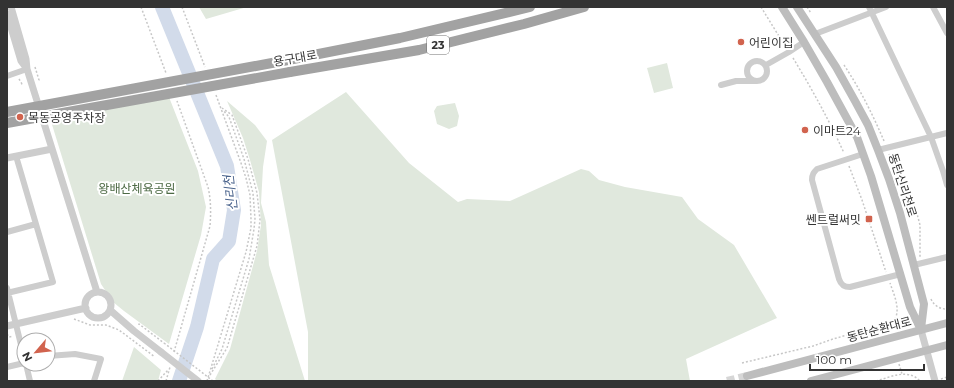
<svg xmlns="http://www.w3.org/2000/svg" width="954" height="388" viewBox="0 0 954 388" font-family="Montserrat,'Noto Sans KR',sans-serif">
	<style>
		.green { fill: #e0e8dd }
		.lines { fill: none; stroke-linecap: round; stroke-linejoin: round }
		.river { stroke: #d2dbea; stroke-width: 14 }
		.secondary-tunnel { stroke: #d6d6d6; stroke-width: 8; stroke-dasharray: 8 4; stroke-linecap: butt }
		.path { stroke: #c7c7c7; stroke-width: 1.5; stroke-dasharray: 2 2; stroke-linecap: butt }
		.minor { stroke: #cdcdcd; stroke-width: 6 }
		.tertiary { stroke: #cdcdcd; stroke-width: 7 }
		.secondary { stroke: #bdbdbd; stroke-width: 8 }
		.trunk { stroke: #a2a2a2; stroke-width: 10 }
		.path-bridge { stroke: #c7c7c7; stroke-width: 1.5; stroke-dasharray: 2 2; stroke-linecap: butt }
		.tertiary-bridge { stroke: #cdcdcd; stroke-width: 7 }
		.trunk-bridge { stroke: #a2a2a2; stroke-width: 10 }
		.poi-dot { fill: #d1634e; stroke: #fff; stroke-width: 1.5 }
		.labels { text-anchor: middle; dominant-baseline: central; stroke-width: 4; stroke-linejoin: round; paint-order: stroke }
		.shield { fill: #fff; stroke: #707070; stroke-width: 1 }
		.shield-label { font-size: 11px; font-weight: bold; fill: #333 }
		.poi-label { font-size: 12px; fill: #333; stroke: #fff; text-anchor: start }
		.street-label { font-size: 12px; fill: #333; stroke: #fff }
		.park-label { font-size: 12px; fill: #4d6a45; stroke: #fff }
		.water-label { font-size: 13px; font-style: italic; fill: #4a638c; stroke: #fff }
	</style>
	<rect width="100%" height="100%" fill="#fff"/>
	<path class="green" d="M199,7h48l-41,12z
		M667,63l6,25 -19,5 -7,-25z
		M167,92l31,79 8,36 -5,28 -32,109 -45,-33 -11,-9 -12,-18 -51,-166z
		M346,92l63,71 49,39 9,-3 43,2 71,-32 8,2 10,9 26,7 57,10 16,22 36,26 43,73 -91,41 4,22h-382v-49l-36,-192z
		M227,101l28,24 12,16 -4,26 -2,36 5,19 3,43 36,116h-88l-2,-2 15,-30 27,-98 4,-26 -2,-33 -9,-32 -7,-22z
		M455,103l4,13 -2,10 -8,3 -12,-5 -3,-13 3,-5z
		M134,347l27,23 -3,11h-36z"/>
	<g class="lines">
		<path class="river" d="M162,7l65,159 7,44 -5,31 -16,18 -16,68 -18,54"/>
		<path class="secondary-tunnel" d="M727,381l20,-5"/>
		<path class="path" d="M141,7l25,66
			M182,7l23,60
			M761,7l24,39
			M807,7l4,6
			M793,58c19,31 36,62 51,95
			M844,65c16,24 29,50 40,76
			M35,67l4,13 -1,1
			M19,79l3,5h2
			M889,154l3,8 20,33 8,30v32
			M849,166l13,34 24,72
			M931,299c3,7 9,10 16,10
			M74,319l16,6h16l13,5 36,27
			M139,325v-1l25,19
			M7,334l2,3 4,-1
			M174,352l36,-126c1,-13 1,-26 -2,-39l-31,-86
			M742,363l71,-17 20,-7 60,-17c9,-11 1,-27 -3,-39
			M899,364l3,10
			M212,369l10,-20 27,-90 5,-30 1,-10 -2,-26 -9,-34 -15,-42 -6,-7
			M210,375l17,-27 30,-102 3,-26 -3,-27 -9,-34 -16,-44 -10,-7
			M941,379l6,-2
			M158,381l10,-11
			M166,381l4,-14
			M207,381l39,-129 5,-24v-9l-1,-24 -4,-17 -5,-15 -25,-68
			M876,381c15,-4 32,-13 44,0"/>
		<path class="minor" d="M869,7l62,130 12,34 4,14
			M933,7l14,26
			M815,34l71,-27
			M747 71a10 10 0 1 1 20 0a10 10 0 1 1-20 0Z
			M766,65l23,-13 15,-10
			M7,76l20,-7
			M721,85l15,-4h19
			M878,150l69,-17
			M863,154l-46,15c-3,3 -5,5 -5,11l27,99c2,6 5,8 11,8l51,-13
			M7,232l29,-8
			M914,265l33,-8
			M7,288l17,69
			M7,293l46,-11 -37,-126
			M48,356l27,-2 26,5 -7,22
			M26,364l4,17
			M7,367l17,-4"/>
		<path class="tertiary" d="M7,14l14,47 6,8 -1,-10 -15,-52
			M27,69l70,223
			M7,158l45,-9
			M85 305a13 13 0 1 1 26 0a13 13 0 1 1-26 0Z
			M110,310l24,21 27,21
			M7,326l79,-18
			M921,330l14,51"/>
		<path class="secondary" d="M782,7l22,35 23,40 30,55 14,39 39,131 11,23
			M797,7l39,60 19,34 13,24 10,25 11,29 11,34 24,91 -3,25
			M747,376l200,-53
			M811,381l136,-36"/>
		<path class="trunk" d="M288,60l112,-22 130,-31
			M290,72l129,-22 105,-26 60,-17"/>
		<path class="path-bridge" d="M164,343l49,38"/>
		<path class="tertiary-bridge" d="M161,352l37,29"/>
		<path class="trunk-bridge" d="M7,112l281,-52
			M7,123l283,-51"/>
	</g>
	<g class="poi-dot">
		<circle cx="741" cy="42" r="4"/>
		<circle cx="20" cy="117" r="4"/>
		<circle cx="805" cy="130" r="4"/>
		<rect x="865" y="215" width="8" height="8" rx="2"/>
	</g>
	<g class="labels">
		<rect class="shield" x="427" y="36" width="22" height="18" rx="3"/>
		<g class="shield-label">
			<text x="438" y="45">23</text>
		</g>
		<g class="poi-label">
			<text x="749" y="42">어린이집</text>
			<text x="28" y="117">목동공영주차장</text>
			<text x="813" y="130">이마트24</text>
			<text x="861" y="219" text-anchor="end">쎈트럴써밋</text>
		</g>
		<g class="street-label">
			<text transform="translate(295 58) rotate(-10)">용구대로</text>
			<text transform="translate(903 185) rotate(72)">동탄신리천로</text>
			<text transform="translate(879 329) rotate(-15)">동탄순환대로</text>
		</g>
		<g class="park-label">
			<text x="137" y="188">왕배산체육공원</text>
		</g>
		<g class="water-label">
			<text transform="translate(230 193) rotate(-97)">신리천</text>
		</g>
	</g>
	<rect width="954" height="388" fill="none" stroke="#333333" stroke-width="16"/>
	<g transform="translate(36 352) rotate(242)"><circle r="19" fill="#ffffff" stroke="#adadad"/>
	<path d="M0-3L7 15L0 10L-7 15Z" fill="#d1634e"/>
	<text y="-6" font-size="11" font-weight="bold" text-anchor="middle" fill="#333333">N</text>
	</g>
	<path d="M810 364v6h114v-6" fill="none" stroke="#333333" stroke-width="2"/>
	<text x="816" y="364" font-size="12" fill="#333333" stroke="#ffffff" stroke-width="3" paint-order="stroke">100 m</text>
</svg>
